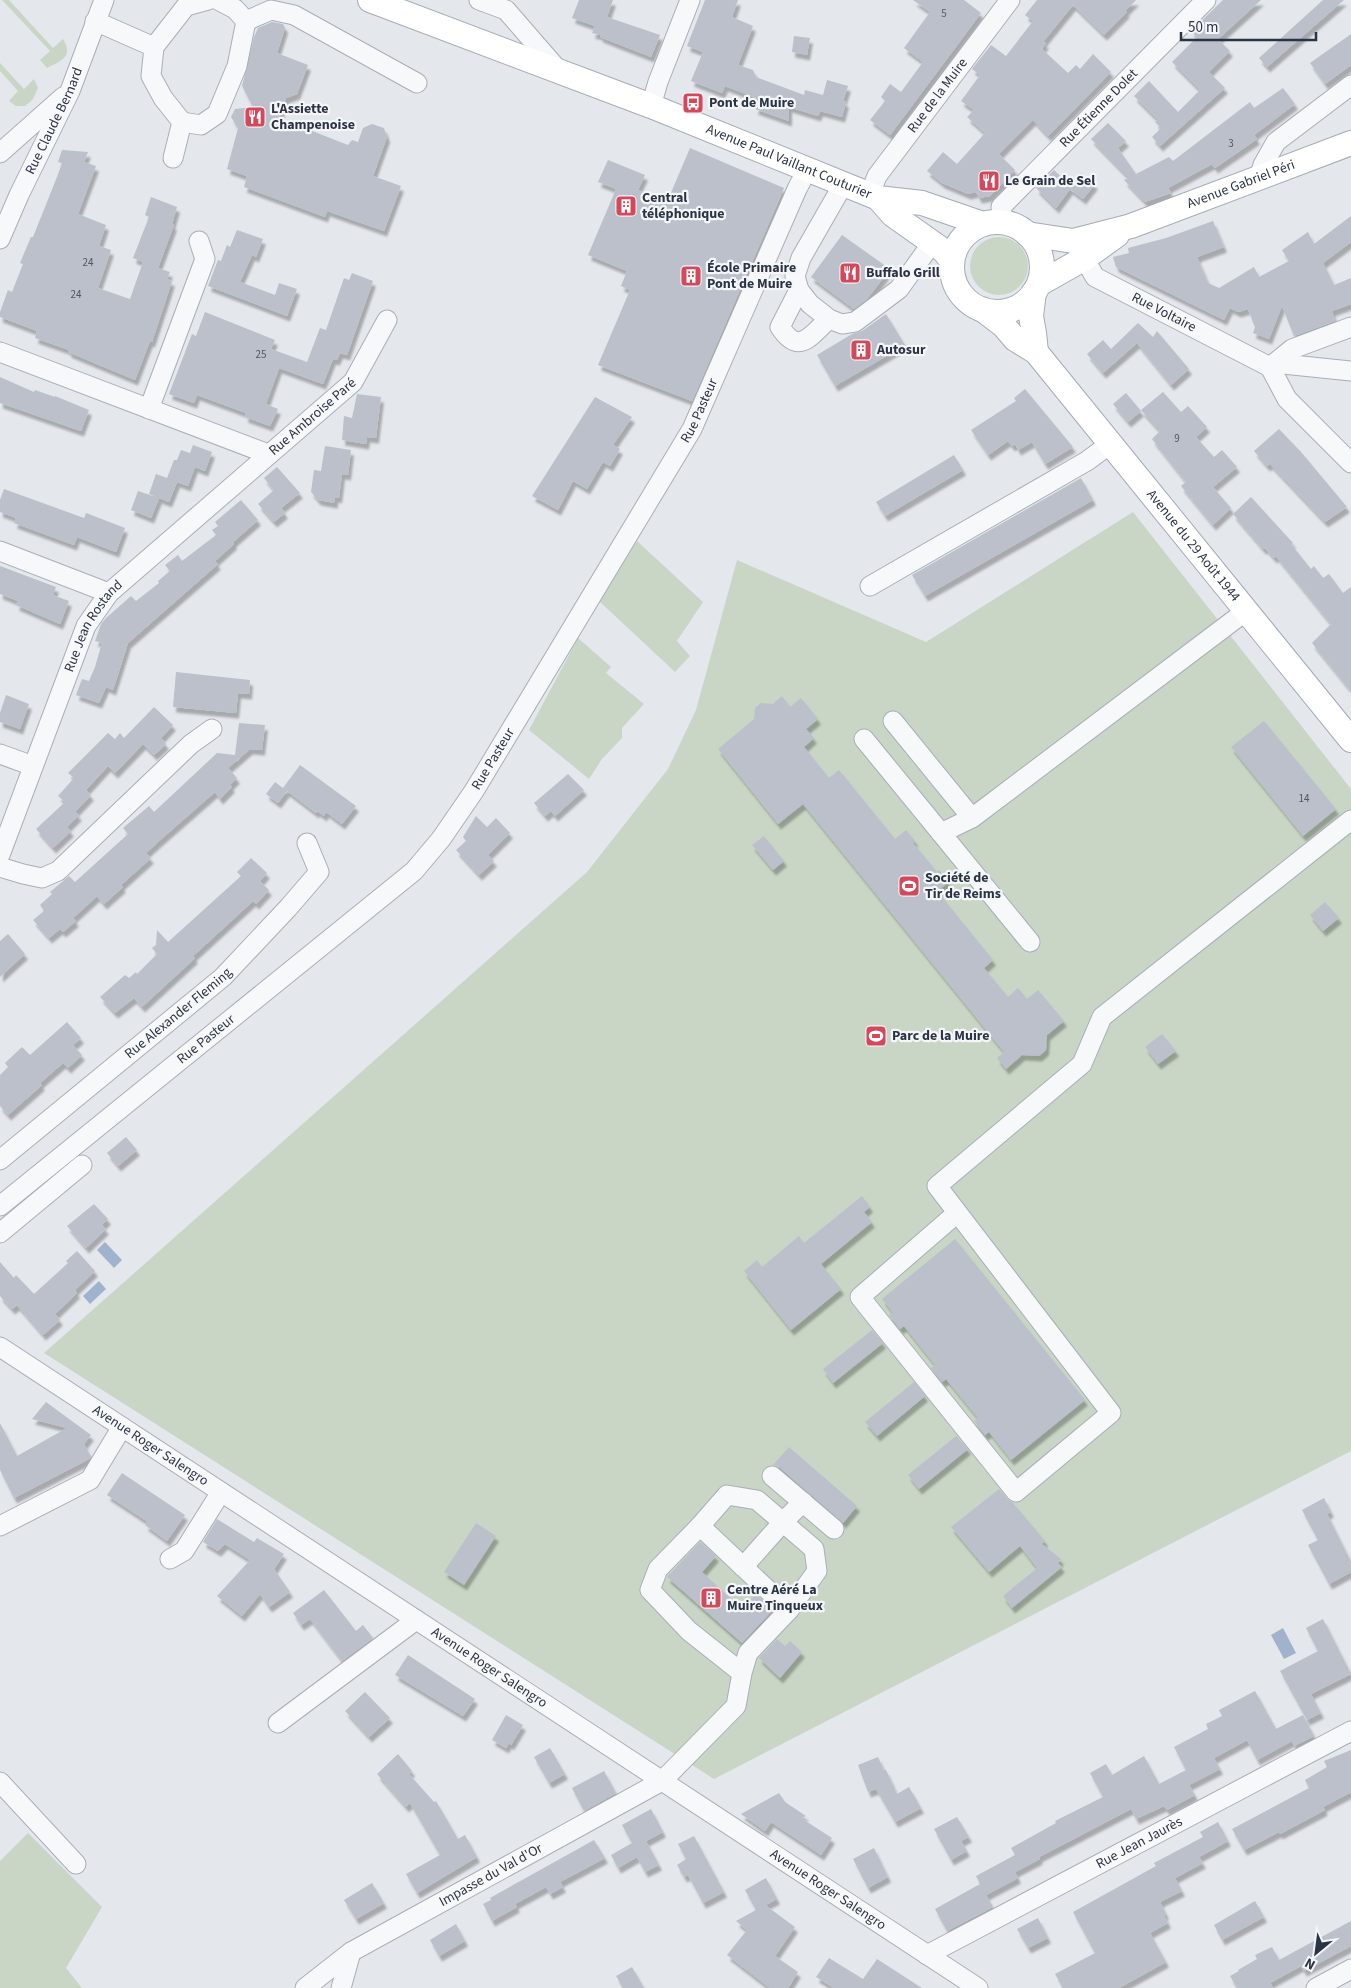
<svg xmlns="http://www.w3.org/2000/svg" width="1351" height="1988" viewBox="0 0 1351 1988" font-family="'Source Sans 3',sans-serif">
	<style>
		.green { fill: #c9d6c5 }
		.water { fill: #9fb4cc }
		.building { fill: #bbc0ca; filter: url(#shadow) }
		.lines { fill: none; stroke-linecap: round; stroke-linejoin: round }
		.minor-casing { stroke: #a9aeb7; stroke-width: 21 }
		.major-casing { stroke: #a3abb8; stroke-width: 26 }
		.minor { stroke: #f7f8fa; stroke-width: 19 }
		.major { stroke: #fff; stroke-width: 24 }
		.labels { text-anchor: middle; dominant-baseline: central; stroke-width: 4.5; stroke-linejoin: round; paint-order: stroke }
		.number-label { font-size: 11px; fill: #4f5766 }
		.street-label { font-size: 14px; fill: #2b3445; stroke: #f4f6f9 }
		.poi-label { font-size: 14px; font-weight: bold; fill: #2b3445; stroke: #f4f6f9; text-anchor: start }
	</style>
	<defs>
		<filter id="shadow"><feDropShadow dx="3" dy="5.5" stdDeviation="1" flood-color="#0004"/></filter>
	</defs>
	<rect width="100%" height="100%" fill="#e4e7ec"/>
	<path class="green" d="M2,0h7l44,48 10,-9c11,18 -2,22 -16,29l-7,-8 10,-9z
		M0,63l24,26 10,-10 4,9 -5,11 -8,7h-9l-7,-5 9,-10 -18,-20z
		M970 266a29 29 0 1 1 58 0a29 29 0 1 1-58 0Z
		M1133,512l218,277v662l-637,328 -670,-426 543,-481 81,-103 28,-59 41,-150 189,82z
		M637,541l66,61 -26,39 13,15 -15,16 -76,-71z
		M578,638l33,29 -5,6 38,31 -22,24v10l-20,21 -13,20 -60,-49z
		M28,1833l74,74 -36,61 16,20h-82v-127z"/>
	<path class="water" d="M105,1242l17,18 -8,8 -17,-18z
		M99,1281l7,8 -16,15 -7,-8z
		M1283,1628l13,25 -12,6 -13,-24z"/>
	<path class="building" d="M579,0h34l-6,17 53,18 -9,22 -51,-20v-2l-8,-2 3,-7 -23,-8z
		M705,0h33l-6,17 21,9 -15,39 15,5 3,7 48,18 1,-5 18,5 4,-15 21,6 -5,15 3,1 -4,15 -22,-6 -2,5 -29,-9v14l-34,-12 4,-10 -34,-13 -3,7 -31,-12 12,-29 -16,-6z
		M913,0h51l17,13 -91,122 -20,-15 15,-19 -4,-4 9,-13 11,8 22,-30 -19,-14 26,-36z
		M1037,0h99l-11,11 2,1 -23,23 -31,-30 -30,37 3,1 -4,6 26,24 8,-8 4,4 13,-15 18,18 -63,64 -15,-16 -34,34 16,16 -25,26 -11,2 -3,-6 -8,2 -26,-11 -15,-12 16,-19 14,12 28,-31 -18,-16 7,-7 -13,-9 19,-26 -8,-6 19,-24 15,11 27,-35 -8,-6z
		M1223,0h38l-43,39 12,12 -21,21 16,16 -65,58 -8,-9 9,-9 -6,-6 3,-2 -24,-24 15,-15 29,31 22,-22 -28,-28 25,-25 -6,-6z
		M1323,0h21l-77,67 -8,-9z
		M272,22l11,2 2,4 -8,25 31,12 -11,29 -11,4 -7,20 69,27 4,-5 6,2 5,-14 9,-4 12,4 3,9 -14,39 28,10 -17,45 -57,-20 -2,6 -81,-30 3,-11 -20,-7 11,-41 -7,-11 4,-8 18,-2 -11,-21 12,-49 4,-9z
		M1351,34v31l-26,19 -15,-21z
		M794,36l16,2 -3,17 -15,-3z
		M1283,88l12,16 -41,31 3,4 -42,29 -3,-4 -44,24 3,5 -26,9 -21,-22 5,-2 -38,-39 17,-16 18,18 -8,7 18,26 33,-17 4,4 77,-59 4,6z
		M690,148l94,40 -92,213 -94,-36 32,-75 -9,-4 6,-15 -39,-16 28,-66 -18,-7 10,-22 37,15 -7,15 29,12z
		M62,150l26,2 -4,10 12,4 -18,48 28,11 -7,21 12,4 -13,38 32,11 13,-37 -10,-4 16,-41 -4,-2 6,-18 26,10 -5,17 2,1 -16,43 12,4 -3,7 5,2 -20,61 -2,-1 -15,39 -67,-28 1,-2 -34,-12 2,-7 -37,-14v-5l8,-22 4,2 11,-28 -3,-1 5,-12 6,-14h2l24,-60 5,-14 -4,-1z
		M1054,170l17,17 10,-14 14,11 -12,15 -13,-10 -14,19 -20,-20z
		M1351,216v26l-28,21 11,22 17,-7v26l-19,7 3,10 -41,15 -12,-30 -13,33 -16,-6 2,-6 -7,-18 -10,3 -8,-4 -6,12 -108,-53 -3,-10 16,-4 -1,-5 38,-10 47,-17 11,26 -27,10 11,26 11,5 35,-21 5,10 30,-16 -7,-11 26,-18 6,12z
		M237,230l26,9 -7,18 -4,-2 -12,27 35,13 4,-12 18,6 -10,27 -79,-30 10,-26 3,1 6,-16 3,2z
		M842,235l48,34 -23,30 -13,10 -43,-32z
		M352,273l21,8 -26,74 -7,-2 -3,7 -4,-1 -10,25 -44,-16 -13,36 12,5 -8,17 -25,-9 1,-4 -49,-18 -3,8 -25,-9 23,-60 4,2 9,-24 70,28 -4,9 36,13 13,-34 6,2 18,-52 5,2z
		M886,314l19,31 -70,41 -18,-31 35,-21 10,-3z
		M1138,323l15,14 4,-6 32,38 -18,16 -34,-42 -34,30 -16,-19 16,-14 8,9z
		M0,377l34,15 1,-2 20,7v-1l34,14 -8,21 -81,-28z
		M1025,389l48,58 -28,17 -13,-22 -14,8 -3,-6 -3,2 -4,-5 -20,14 -17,-25 45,-29 -2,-3z
		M1163,392l18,20 7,-6 19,21 -11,10 18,20 8,-7 15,17 -24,20 18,21 -18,17 -32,-39 5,-4 -34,-43 8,-8 -19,-21z
		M1126,393l15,18 -13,11 -15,-18z
		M357,394l24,3 -5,41 -9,-1 -1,7 -24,-4 2,-24 8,2z
		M595,397l37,20 -19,28 7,4 -10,17 -7,-4 -16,27 -14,-8 -15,29 -26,-14z
		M1279,429l22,23 46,55 -22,15 -55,-58 -3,2 -13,-15z
		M193,445l19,7 -7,19 -10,-4 -7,19 -11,-4 -8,20 -20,-8 7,-20 11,4 7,-18h3l4,-10 9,3z
		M325,446l26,4 -3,25 -6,-1 -3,24 -4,-1v6l-17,-3 -7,-8 3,-22 7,1z
		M954,455l9,15 -78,46 -9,-14z
		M277,467l23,26 -19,15 4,5 -11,9 -16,-18 16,-14 -10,-12z
		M1081,478l12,22 -168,96 -13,-21z
		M4,489l80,29 2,-5 39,15 -9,24 -39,-15 -3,8 -60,-22 2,-5 -16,-6v-12z
		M138,491l21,7 -8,20 -20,-8z
		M1251,497l42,46 -2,1 20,25 3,-3 9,12 6,-4 14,19 8,-6v104l-39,-48 19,-19 -55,-68 -2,2 -9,-10 -2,1 -30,-35z
		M241,500l17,20 -25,22 1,2 -19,17 3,3 -90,79 -15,47 -7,-3 -7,16 -23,-8 6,-16 7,2 6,-14 7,-24 -7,-2 6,-17 5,-6 25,-22 5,5 23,-18 -1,-2 12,-10 -5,-6 13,-10 4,6 34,-26 -4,-5 6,-4 -3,-4z
		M0,566l56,21 -3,8 16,6 -9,23 -44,-19 2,-4 -18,-7z
		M176,672l74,8 -1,14 -11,-1 -2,20 -63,-6z
		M6,695l23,9 -9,25 -20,-7v-9z
		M782,696l8,11 11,-9 17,21 -12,10 8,9 -10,9 25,31 10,-8 56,69 11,-9 9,11 -2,2 24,29 2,-2 10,12 -12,9 56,69 -9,8 24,29 10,-9 9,11 11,-9 26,31 -17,14 -1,15 -7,6 -17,-1 -16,14 -9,-11 7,-6 -201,-248 -25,20 -60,-75 36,-30 1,-11 6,-5 12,1z
		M154,707l19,18 -12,13 5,6 -12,11 -11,-11 -28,29 -7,-7 -22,24 5,5 -16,17 4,3 -12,12 4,4 -18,17 -17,-19 29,-27 -7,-6 16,-18 -6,-5 40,-40 7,6 5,-6 4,5z
		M1264,721l72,88 -33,27 -72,-89z
		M239,723l26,2 -3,25 -12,-1 -22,19 9,10 -7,7 2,2 -12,12 -5,-7 -56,49 -13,12 5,5 -30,27 2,2 -19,17 -7,-8 -24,22 3,3 -13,11 -3,-3 -11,9 -16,-18 11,-9 -4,-6 12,-11 -2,-2 19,-16 6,6 53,-48 -5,-6 26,-22 5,6 63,-59 18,2z
		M300,765l56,41 -14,18 -16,-12 -2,4 -7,-5 -1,2 -33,-25z
		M568,774l16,16 -29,26 -4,-5 -6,5 -11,-13z
		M275,782l12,9 -9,12 -12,-9z
		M476,816l11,11 9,-9 14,15 -22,22 6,6 -15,14 -23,-25 10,-9 -3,-4z
		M764,836l20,25 -11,9 -21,-25z
		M251,858l16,15 -7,8 9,9 -13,14 -3,-3 -60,55 2,2 -53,49 -8,-9 -19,15 -15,-16 25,-22 4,3 7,-6 1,2 20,-20 -5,-6 4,-3 1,-15 11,12 73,-66 -4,-4z
		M1325,902l14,16 -16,13 -13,-16z
		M8,934l17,20 -25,23v-36z
		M67,1022l14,16 -8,7 9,10 -14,13 -5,-5 -23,20 2,2 -34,30 -8,-9v-31l8,-8 -3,-4 17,-16 8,8z
		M1162,1034l14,17 -18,13 -13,-17z
		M126,1137l11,13 -19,16 -11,-13z
		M862,1196l8,11 -6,5 8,10 -51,42 20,25 -50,41 -47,-59 13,-11 5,7 37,-31 5,7z
		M94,1204l14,15 -6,6 4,4 -20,19 -19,-22z
		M955,1239l130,161 -74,60 -22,-28 -4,3 -11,-14 4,-3 -32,-39 -4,3 -11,-14 4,-3 -31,-39 -4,3 -11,-14 4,-2 -11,-14z
		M77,1251l18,20 -20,19 2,3 -22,21 5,6 -17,15 -26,-30 -5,4 -12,-13v-34l14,16 2,-3 18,19 34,-31 -2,-2z
		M872,1330l11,13 -50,40 -10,-14z
		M914,1382l11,14 -48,40 -12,-14z
		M46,1402l45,33 -7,9 7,13 -2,2 -75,39 -14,-28v-47l17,33 50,-28 -35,-9z
		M956,1436l12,13 -49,40 -11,-14z
		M789,1447l68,59 -14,17 -64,-56 -6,-2z
		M122,1473l63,42 -18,26 -22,-16 3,-3 -41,-27z
		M999,1489l8,10 6,4 32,38 -3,3 19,15 -3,4 4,4 -50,41 -9,-12 34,-28 -17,-22 -31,26 -38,-45z
		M1324,1498l7,14 -4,2 24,48v10l-22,12 -21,-39 10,-5 -16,-30z
		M217,1519l37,23 3,-4 27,16 -10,15 16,23 -21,15 -9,-13 -18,22 -25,-20 33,-36 -25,-16 -7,7 -15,-9z
		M476,1523l20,13 -32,49 -20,-13z
		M700,1542l16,14 -14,16 40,37 14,-15 17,16 -31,33 -75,-66z
		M324,1590l32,41 7,-6 10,13 -31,23 -32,-42 -9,6 -8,-12z
		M1323,1619l28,55 -40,20 10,19 -14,7 -27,-49 38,-20 -12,-23z
		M777,1639l8,7 5,-5 12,11 -22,26 -21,-20z
		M408,1655l67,44 -12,17 -68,-41z
		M1255,1691l21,38 27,-14 11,21 -20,10 -2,-5 -35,19 -10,-20 -33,18 6,11 -31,16 6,10 -28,15 -3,-4 -28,13 -5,-10 -92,48 1,2 -25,13 3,6 -32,17 7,12 -46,24 -12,-22 45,-25 4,8 -8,-16 39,-21 -4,-7 45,-25 -1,-2 48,-24 -13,-24 16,-9 6,11 32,-19 15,28 27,-14 -12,-23 34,-18 -2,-5 16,-8 -3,-6z
		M365,1692l25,26 -21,19 -24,-26z
		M506,1715l17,10 -12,20 -2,-2 -3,5 -14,-8z
		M550,1748l15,26 -16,9 -15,-26z
		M1351,1750v42l-28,15 2,3 -45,24 -1,-2 -35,18 -12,-21 77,-41 -4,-8 22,-13 -3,-6z
		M398,1754l14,17 -3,3 25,28 2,-1 22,38 7,-4 12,22 -60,36 -11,-19 34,-19 -30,-52 -4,4 -29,-33z
		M878,1757l6,13h2l11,24 12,-7 12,21 -26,14 -19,-33 -8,3 -10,-27z
		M604,1771l12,22 -32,18 -12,-23z
		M779,1793l6,9 21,14 -5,2 31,20 -11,17 -50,-33 -6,9 -24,-17z
		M651,1809l12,23 -17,9 13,24 -14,7 -8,-15 -19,11 -7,-13 21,-12 -10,-18z
		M957,1817l12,20 -8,4 6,10 -16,9 -17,-31z
		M1218,1822l10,19 -29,16 4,6 -28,15 7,13 -22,11 6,12 -2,1 4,8 -18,10 16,29 -47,26h-56l-8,-14 40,-21 -22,-41 83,-46 -2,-3 49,-26 -3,-5z
		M694,1836l30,56 -21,11 -15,-28 -4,2 -7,-12 9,-6 -8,-15z
		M594,1840l11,18 -45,24 3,5 -13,7 -4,-7 -31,17 2,3 -25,14 -9,-17 8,-4 -1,-2z
		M874,1848l14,29 -20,11 -15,-29z
		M766,1878l11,21 -21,11 -11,-20z
		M372,1883l12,20 -28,16 -12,-19z
		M1255,1901l9,16 -42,23 -8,-15z
		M765,1905l30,22 -20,29 23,16 -10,16h-18l-43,-33 20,-25 -11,-9z
		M1038,1918l10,20 -20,10 -11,-19z
		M1351,1921v25l-47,25 -3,-5 -31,17 3,5h-36l-7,-12 9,-5 -1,-1 19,-11 -2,-4 17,-8 7,13z
		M456,1924l9,17 -26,15 -9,-16z
		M829,1958l34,21 14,-20 45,29h-88l-18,-11z
		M632,1967l12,21h-21l-7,-12z"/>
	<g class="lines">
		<g class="minor-casing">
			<g id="minor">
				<path d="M208,0l-22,6 -32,41 -3,29 12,22 19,24 19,3 16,-11 20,-48 9,-45 -11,-12 -17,-9"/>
				<path d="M479,0l27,10 53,61"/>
				<path d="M95,21l59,26"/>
				<path d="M246,21l25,-11 23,5 123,68"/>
				<path d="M651,106l7,-24 32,-82"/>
				<path d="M0,153l63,-56"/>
				<path d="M173,158l9,-36"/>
				<path d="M1259,178l4,-13 13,-23 75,-57"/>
				<path d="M844,183l-43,75 -6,18 4,14 11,14 19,15 13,5 13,-2 44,-33 33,-46"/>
				<path id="s1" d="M870,194l7,-18 133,-176"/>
				<path id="s2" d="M1003,222l-2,-15 205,-207"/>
				<path id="s3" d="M0,239l19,-44 51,-104 34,-91"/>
				<path id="s4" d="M1078,248l17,29 175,90"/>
				<path d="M799,290l-19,37c19,29 30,9 49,-8"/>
				<path d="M0,352l268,102"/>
				<path d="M1270,367l17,32 64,64"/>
				<path d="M1270,367l22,-18 59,-22"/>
				<path d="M1270,367l13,-3 68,7"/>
				<path d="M149,409l56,-150 -6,-18"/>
				<path d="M0,551l109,42"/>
				<path d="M870,586l217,-125 23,-17"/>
				<path d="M893,721l79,97 274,-207"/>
				<path d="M864,739l77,94 31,-15"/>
				<path d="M0,754l33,12"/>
				<path d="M941,833l89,109"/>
				<path id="s5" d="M0,855l86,-229 23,-33 244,-211 34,-62"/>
				<path d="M0,867l23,7 19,4 16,-7 133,-127 21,-15"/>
				<path id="s6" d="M0,1160l223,-183 65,-69 31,-36 -12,-29"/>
				<path id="s7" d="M0,1206l414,-335 27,-32 33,-48 218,-362 105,-240 11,-21"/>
				<path d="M957,1213l-97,84 156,195 95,-79 -174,-227 145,-122 20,-47 249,-197"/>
				<path d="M0,1233l82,-68"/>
				<path id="s8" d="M0,1347l978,641"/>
				<path d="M772,1476l62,53"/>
				<path d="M0,1526l90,-46 32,-53"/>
				<path d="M700,1526l27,-31 30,5 57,49 3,22 -28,39"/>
				<path d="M170,1559l14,-8 37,-59"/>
				<path d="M743,1567l40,-45 20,-20"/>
				<path d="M278,1723l138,-103"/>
				<path d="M0,1782l76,82"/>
				<path id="s9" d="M927,1955l424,-224"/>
				<path id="s10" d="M305,1988l46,-36 311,-171 74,-75 6,-33 6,-20 41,-43 -89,-84 -42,43 -8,21 39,41 53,42"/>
				<path d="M341,1988l10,-36"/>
				<path d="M1316,1988l35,-19"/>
			</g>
		</g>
		<g class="major-casing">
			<g id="major">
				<path id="s11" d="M370,0l281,106 227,92 44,5 61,21"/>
				<path d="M878,198l15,17 51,36 8,10"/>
				<circle cx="997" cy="267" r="45"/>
				<path id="s12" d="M1027,234l46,7 58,-15 220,-83"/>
				<path d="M1039,284l46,-26 32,-23"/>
				<path d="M1034,292l-3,24 3,17 2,19"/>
				<path id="s13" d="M982,309l22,17 11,13 21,13 315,388"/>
			</g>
		</g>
		<use href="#minor" class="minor"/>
		<use href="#major" class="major"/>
	</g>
	<defs>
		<g id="bus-square" transform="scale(1.125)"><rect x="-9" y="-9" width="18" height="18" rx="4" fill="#d1495b" stroke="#f4f6f9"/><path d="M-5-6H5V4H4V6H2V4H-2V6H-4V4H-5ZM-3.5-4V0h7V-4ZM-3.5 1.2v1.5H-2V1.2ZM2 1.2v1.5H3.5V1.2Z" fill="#fff"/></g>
		<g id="restaurant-square" transform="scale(1.125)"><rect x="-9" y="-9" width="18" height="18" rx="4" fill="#d1495b" stroke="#f4f6f9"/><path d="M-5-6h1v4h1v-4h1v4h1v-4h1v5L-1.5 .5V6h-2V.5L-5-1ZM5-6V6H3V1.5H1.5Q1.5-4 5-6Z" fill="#fff"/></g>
		<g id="building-square" transform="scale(1.125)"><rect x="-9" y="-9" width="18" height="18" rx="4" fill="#d1495b" stroke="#f4f6f9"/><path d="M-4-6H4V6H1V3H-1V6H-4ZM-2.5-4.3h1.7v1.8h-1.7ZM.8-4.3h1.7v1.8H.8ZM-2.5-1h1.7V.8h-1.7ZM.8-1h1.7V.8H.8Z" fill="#fff"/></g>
		<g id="stadium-square" transform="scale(1.125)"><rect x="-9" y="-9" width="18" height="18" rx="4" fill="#d1495b" stroke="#f4f6f9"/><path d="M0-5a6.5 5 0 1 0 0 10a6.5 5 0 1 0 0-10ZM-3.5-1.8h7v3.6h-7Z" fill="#fff"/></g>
	</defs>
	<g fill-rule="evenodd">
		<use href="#bus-square" x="693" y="103"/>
		<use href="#restaurant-square" x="255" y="117"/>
		<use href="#restaurant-square" x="989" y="181"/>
		<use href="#building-square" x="626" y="206"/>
		<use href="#restaurant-square" x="850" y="273"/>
		<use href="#building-square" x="691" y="276"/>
		<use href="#building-square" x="861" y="350"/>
		<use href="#stadium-square" x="909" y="886"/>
		<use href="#stadium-square" x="876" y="1036"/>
		<use href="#building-square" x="711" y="1598"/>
	</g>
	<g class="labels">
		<g class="number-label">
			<text x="944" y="13">5</text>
			<text x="1231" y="143">3</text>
			<text x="88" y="262">24</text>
			<text x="76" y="294">24</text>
			<text x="261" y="354">25</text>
			<text x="1177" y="438">9</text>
			<text x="1304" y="798">14</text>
		</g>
		<g class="street-label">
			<text stroke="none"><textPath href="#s1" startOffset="120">Rue de la Muire</textPath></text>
			<text stroke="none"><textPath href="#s2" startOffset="154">Rue Étienne Dolet</textPath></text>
			<text stroke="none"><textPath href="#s3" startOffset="130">Rue Claude Bernard</textPath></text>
			<text stroke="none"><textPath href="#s11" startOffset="449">Avenue Paul Vaillant Couturier</textPath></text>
			<text stroke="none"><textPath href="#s12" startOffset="224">Avenue Gabriel Péri</textPath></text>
			<text stroke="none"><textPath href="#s4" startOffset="111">Rue Voltaire</textPath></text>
			<text stroke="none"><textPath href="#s7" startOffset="1075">Rue Pasteur</textPath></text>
			<text stroke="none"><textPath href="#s5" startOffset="554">Rue Ambroise Paré</textPath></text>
			<text stroke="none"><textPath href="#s13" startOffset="319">Avenue du 29 Août 1944</textPath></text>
			<text stroke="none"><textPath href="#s5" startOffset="248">Rue Jean Rostand</textPath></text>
			<text stroke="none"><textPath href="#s7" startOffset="670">Rue Pasteur</textPath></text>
			<text stroke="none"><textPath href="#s6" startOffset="231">Rue Alexander Fleming</textPath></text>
			<text stroke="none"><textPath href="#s7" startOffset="265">Rue Pasteur</textPath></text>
			<text stroke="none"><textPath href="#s8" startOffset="180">Avenue Roger Salengro</textPath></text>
			<text stroke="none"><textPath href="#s8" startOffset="585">Avenue Roger Salengro</textPath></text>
			<text stroke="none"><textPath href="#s9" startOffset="240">Rue Jean Jaurès</textPath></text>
			<text stroke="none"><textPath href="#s10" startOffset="218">Impasse du Val d'Or</textPath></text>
			<text stroke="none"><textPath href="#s8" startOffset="990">Avenue Roger Salengro</textPath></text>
		</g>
		<g class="poi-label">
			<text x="709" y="103">Pont de Muire</text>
			<text x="271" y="109">L'Assiette<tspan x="271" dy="16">Champenoise</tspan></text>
			<text x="1005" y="181">Le Grain de Sel</text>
			<text x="642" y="198">Central<tspan x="642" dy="16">téléphonique</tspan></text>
			<text x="707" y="268">École Primaire<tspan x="707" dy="16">Pont de Muire</tspan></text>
			<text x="866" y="273">Buffalo Grill</text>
			<text x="877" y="350">Autosur</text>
			<text x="925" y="878">Société de<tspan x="925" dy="16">Tir de Reims</tspan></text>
			<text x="892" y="1036">Parc de la Muire</text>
			<text x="727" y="1590">Centre Aéré La<tspan x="727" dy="16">Muire Tinqueux</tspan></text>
		</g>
	</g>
	<g transform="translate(1316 1953) rotate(209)" stroke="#f4f6f9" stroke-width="4" paint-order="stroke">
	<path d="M0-4L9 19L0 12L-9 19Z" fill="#2b3445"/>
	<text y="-8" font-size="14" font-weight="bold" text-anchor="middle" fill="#2b3445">N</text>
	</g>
	<path d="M1181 32v8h135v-8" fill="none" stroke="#2b3445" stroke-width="2.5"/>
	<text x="1188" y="32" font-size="15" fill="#2b3445" stroke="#f4f6f9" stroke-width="4" paint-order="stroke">50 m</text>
</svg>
